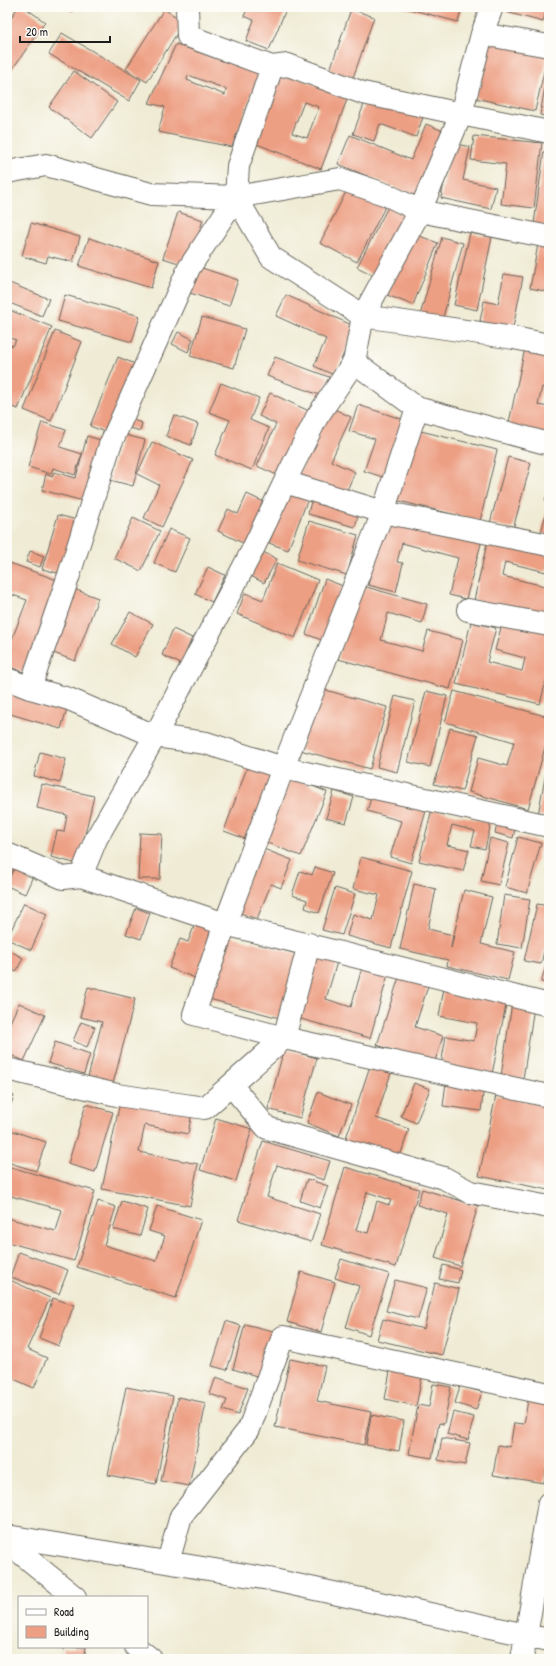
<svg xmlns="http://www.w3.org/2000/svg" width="556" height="1666" viewBox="0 0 556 1666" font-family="'Patrick Hand',sans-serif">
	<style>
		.building { fill: #ed9f83; fill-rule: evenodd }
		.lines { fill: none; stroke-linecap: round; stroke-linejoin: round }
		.minor-casing { stroke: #66645c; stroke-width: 24 }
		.minor { stroke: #fff; stroke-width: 22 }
	</style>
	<rect width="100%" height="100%" fill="#fdfcf7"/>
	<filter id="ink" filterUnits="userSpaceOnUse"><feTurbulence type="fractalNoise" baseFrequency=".025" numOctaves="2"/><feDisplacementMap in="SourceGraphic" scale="8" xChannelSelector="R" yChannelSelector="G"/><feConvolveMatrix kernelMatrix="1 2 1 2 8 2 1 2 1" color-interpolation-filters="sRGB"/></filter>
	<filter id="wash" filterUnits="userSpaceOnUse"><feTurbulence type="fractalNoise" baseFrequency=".012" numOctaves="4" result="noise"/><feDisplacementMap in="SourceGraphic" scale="16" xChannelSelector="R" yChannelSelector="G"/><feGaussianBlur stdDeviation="0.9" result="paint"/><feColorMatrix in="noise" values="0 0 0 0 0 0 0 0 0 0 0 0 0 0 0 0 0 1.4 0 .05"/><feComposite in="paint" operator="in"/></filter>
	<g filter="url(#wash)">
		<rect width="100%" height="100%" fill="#efebd4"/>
		<g id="blocks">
			<path class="building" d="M18,7h6l21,15 -38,55v-53z
				M67,7h10l-5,5z
				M248,7h39l-18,43 -23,-9 8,-21 -10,-4z
				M402,7h60l-4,15z
				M507,7h40l-4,15 -37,-10z
				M164,9l20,13 -37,60 -21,-13z
				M351,9l23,8 -21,61 -23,-8z
				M62,33l79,47 -12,21 -80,-47z
				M488,40l60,14 -13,57 -60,-13z
				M176,44l83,30 -27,73 -74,-15 7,-25 -16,-4zM188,75l38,14 -1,6 -38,-15z
				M548,70h1v47l-9,-2z
				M74,71l43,31 -25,36 -43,-31z
				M281,72l67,25 -27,72 -67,-26zM304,102l15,5 -12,31 -15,-5z
				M367,96l56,21 -7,20 -36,-13 -6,17 -21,-7z
				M426,124l22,9 -27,65 -83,-34 12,-29 61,25z
				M474,136l68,7 -8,65 -33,-4 5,-40 -35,-4z
				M452,143l18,4 -7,33 33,7 -5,22 -50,-11z
				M544,151h5v75l-15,-2z
				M348,188l37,19 -28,55 -37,-19z
				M390,203l21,11 -32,64 -22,-11z
				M178,212l25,8 -15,46 -25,-8z
				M31,223l49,14 -7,25 -25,-6 -2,7 -24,-7z
				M412,233l26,10 -25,62 -26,-10z
				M470,233l22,4 -15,73 -23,-5z
				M442,237l21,6 -22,82 -22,-6z
				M89,238l70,23 -8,27 -72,-22z
				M538,244l11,2v46l-19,-4z
				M199,267l39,13 -9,26 -39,-13z
				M504,274l19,3 -10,51 -33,-7 4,-20 14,3z
				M7,282l42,17 -7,17 -35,-14z
				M65,295l75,21 -8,26 -74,-21z
				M286,295l70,32 -22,48 -20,-9 12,-27 -50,-23z
				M7,309l45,18 -34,82 -11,-4v-61l6,2 3,-6 -9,-3z
				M202,317l43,12 -11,39 -44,-12z
				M55,331l27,11 -31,79 -27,-11z
				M178,332l15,7 -5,13 -16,-8z
				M525,348l24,5v35l-7,-1 -4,18 11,2v28l-41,-8z
				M118,357l22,9 -28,69 -22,-9z
				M275,357l54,20 -7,19 -55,-20z
				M221,383l38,15 -9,22 19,8 -17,42 -37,-15 15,-35 -21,-8z
				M270,393l39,18 -30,65 -22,-10 19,-42 -17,-8z
				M358,405l50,16 -19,58 -25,-8 11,-32 -26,-8z
				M330,407l21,10 -20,44 24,11 -11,25 -46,-20z
				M174,415l24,9 -7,21 -25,-9z
				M130,419l12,4 -2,8 -13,-4z
				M42,422l24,8 -6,17 22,7 -7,21 -22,-7 -2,6 -23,-7z
				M413,429l84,21 -17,71 -85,-21z
				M121,434l24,6 -12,46 -23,-6z
				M87,436l17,5 -17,61 -45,-12 4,-16 6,3 2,-5 22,6z
				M152,442l41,18 -31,67 -18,-9 15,-33 -22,-11z
				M508,457l23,6 -18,66 -23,-6z
				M549,489v12l-4,-1z
				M288,492l20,7 -20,51 -19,-7z
				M247,494l21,10 -19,42 -31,-15 10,-22 10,5z
				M312,497l48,12 -5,18 -47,-13z
				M546,513l3,1v21l-8,-2z
				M58,515l23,6 -16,54 -23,-6z
				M386,515l96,25 -16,59 -17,-4 9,-37 -56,-15 -5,19 6,1 -7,29 -28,-7z
				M133,518l27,13 -19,40 -27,-13z
				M309,521l49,14 -11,40 -50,-15z
				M169,529l21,9 -15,34 -21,-9z
				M488,539l61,13 -3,20 -41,-10 -3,14 47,11v30l-75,-17z
				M30,551l14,5 -4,11 -14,-5z
				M261,551l16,8 -13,24 -15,-8z
				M7,562l53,19 -34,92 -19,-7v-29l5,2 15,-39 -20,-7z
				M277,563l41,17 -23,58 -58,-24 8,-21 18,7z
				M208,567l17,8 -13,27 -17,-8z
				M325,579l18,7 -19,55 -18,-7z
				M359,585l68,19 -5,19 -34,-10 -7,27 41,11 6,-20 35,9 -13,49 -112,-30z
				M74,589l24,9 -23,63 -24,-9z
				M130,612l23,12 -18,33 -23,-13z
				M503,620l46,11v38l-9,35 -84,-20 15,-62 25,6 -9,34 35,9 3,-13 -30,-8z
				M173,629l19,9 -11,26 -19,-9z
				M7,687l61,18 -7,24 -54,-16z
				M318,688l69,19 -17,62 -70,-19z
				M426,691l21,5 -17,71 -22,-5z
				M454,691l95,26v16l-21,76 -59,-17 9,-34 29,8 7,-24 -69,-20z
				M395,696l20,5 -18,71 -20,-5z
				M7,718l3,1 -3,9z
				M450,728l28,7 -16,56 -28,-7z
				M40,752l26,7 -6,24 -26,-7z
				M548,761h1v56l-11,-2z
				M248,765l25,9 -25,66 -24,-9z
				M291,777l36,15 -26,64 -36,-14z
				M42,784l52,12 -16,68 -27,-7 6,-26 7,1 3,-17 -30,-7z
				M334,791l20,6 -8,26 -20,-5z
				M372,795l54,16 -15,52 -21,-6 11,-36 -34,-10z
				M432,809l59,14 -6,26 -14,-3 4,-15 -23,-6 -5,20 22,5 -6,21 -44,-10z
				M498,820l18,5 -3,13 -18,-5z
				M140,833l22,1 -2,45h-22z
				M518,837l23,6 -14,50 -22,-6z
				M490,838l19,5 -10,42 -18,-4z
				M261,848l31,12 -11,28 -10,-4 -14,35 -22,-8z
				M361,857l51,14 -21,77 -44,-12 6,-22 20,6 6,-25 -26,-6z
				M15,867l18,9 -8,18 -18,-8v-4z
				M315,867l18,6 -14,40 -14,-5 2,-8 -15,-5 8,-24 12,4z
				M414,884l22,5 -8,40 25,6 -2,13 13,-58 28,7 -11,47 34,8 -7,28 -61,-14 1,-6 -48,-11z
				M335,888l20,6 -13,41 -20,-5z
				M504,895l26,4 -8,49 -25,-4z
				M24,903l23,11 -16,36 -24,-11z
				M537,904l12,2v27h-1l-7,31 -17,-3z
				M136,908l14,5 -9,26 -15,-5z
				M195,924l21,8 -18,47 -29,-11 11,-29 8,3z
				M227,935l74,20 -18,64 -74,-20z
				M7,949l16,9 -7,14 -9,-6z
				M315,956l22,6 -11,37 25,8 12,-43 26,7 -19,67 -73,-20z
				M549,956v28l-8,-2z
				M400,974l29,9 -14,44 28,9 -9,28 -57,-19z
				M88,987l47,12 -22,85 -25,-7 14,-55 -22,-5z
				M444,988l63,12 -15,74 -51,-9 5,-29 28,5 3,-18 -38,-7z
				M19,1003l26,12 -21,46 -17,-8v-24z
				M512,1003l22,4 -11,72 -22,-3z
				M81,1022l14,5 -8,20 -14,-6z
				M548,1033h1v20h-4z
				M55,1042l35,12 -6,20 -36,-11z
				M284,1049l33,9 -17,60 -32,-9z
				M370,1066l21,7 -15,45 33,11 -11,33 -54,-18z
				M446,1082l38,4 -3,25 -38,-5z
				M414,1083l16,6 -14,34 -15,-7z
				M318,1092l33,13 -12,31 -32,-13z
				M7,1093l7,3 -7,19z
				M496,1095l53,11v84l-70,-14z
				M121,1097l71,15 -4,22 -43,-9 -6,27 59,12 -8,42 -88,-17z
				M86,1104l27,8 -18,60 -27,-8z
				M216,1118l36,11 -16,52 -36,-11z
				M7,1129l39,13 -10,29 -29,-9z
				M263,1141l67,20 -6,19 -47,-15 -10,32 53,17 -9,28 -73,-22z
				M7,1166l88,25 -21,70 -67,-19v-24l49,13 6,-21 -55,-15z
				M345,1167l74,22 -23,78 -74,-22zM367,1192l24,8 -2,5 -12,-4 -9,32 -12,-3z
				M307,1179l21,7 -8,22 -20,-7z
				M422,1189l56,17 -18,60 -25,-8 13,-44 -31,-9z
				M98,1201l18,6 -12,38 52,16 9,-25 -16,-5 8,-25 44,14 -25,78 -99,-31z
				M122,1201l26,8 -8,27 -27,-7z
				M19,1252l49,18 -9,24 -49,-17z
				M341,1259l48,15 -20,61 -23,-8 13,-41 -24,-8z
				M443,1265l18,5 -3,13 -19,-4z
				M301,1272l34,10 -14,50 -34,-10z
				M10,1280l40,18 -23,51 20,9 -13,30 -27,-12v-90z
				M395,1280l32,8 -9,31 -32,-8z
				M435,1283l24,6 -17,66 -65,-15 6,-21 41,10z
				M53,1298l21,7 -15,41 -20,-8z
				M226,1321l15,5 -14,44 -15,-4z
				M245,1324l28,7 -13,46 -27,-8z
				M290,1359l35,7 -8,35 54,11 -7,33 -89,-18z
				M390,1371l32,6 -6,29 -31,-7z
				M216,1377l32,11 -10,27 -15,-5 4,-10 -17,-6z
				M433,1384l18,3 -7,37 -5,-1 -7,35 -23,-4 9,-49 11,2z
				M460,1386l22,6 -6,18 -21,-7z
				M126,1387l47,9 -17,88 -48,-9z
				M178,1397l28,6 -17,83 -28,-5z
				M528,1400l21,3v47l-5,33 -51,-8 5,-30 12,2 4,-24 10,1z
				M453,1412l21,5 -6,23 -21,-6z
				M371,1415l33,6 -5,30 -33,-6z
				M442,1438l28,5 -5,22 -27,-5z
				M7,1583l4,2 -4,9z
				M64,1647h22l-2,12h-21z"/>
		</g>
	</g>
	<g filter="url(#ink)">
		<use href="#blocks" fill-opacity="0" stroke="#66645c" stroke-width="1"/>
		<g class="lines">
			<g class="minor-casing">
				<path id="minor" d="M187,7l1,29 84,31 16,-2 75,28 98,21 88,18
					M482,34l67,12
					M272,67l-34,99 -2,31 35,60 92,59 151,22 35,7
					M7,172l39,-7 105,29 85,3 104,-18 47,16 33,16 129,26
					M354,362l63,46 132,36
					M417,408l-34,104 -100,256 -58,156 -31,90 90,24 265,58
					M285,482l98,30 166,33
					M468,610l81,15
					M7,679l23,9 39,11 86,37 51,7 77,25 266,58
					M30,688l39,-113 41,-130 79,-177 47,-71
					M7,854l56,24 18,-2 144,48 324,81
					M81,876l15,-37 59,-103 97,-185 38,-80 27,-54 37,-55 9,-46 57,-105 41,-97 21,-80 10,-27
					M7,1069l110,26 88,13 79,-70 25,-94
					M231,1085l36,43 177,50 26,14 79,15
					M7,1536l262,43 280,61
					M7,1542l68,55
					M168,1562l13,-46 68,-87 34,-92 266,57
					M136,1647l15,12
					M522,1659l27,-156"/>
			</g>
			<use href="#minor" class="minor"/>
		</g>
	</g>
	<rect width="556" height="1666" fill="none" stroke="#fdfcf7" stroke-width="24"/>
	<rect x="18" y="1596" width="130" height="52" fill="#fdfcf7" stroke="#a3a29f"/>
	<rect x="26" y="1609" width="20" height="6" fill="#ffffff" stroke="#a3a29f"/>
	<text x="54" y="1616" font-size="12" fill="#1c1c1c">Road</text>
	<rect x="26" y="1626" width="20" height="12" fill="#ed9f83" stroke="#a3a29f"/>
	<text x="54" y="1636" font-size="12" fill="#1c1c1c">Building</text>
	<path d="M20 36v6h90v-6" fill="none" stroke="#1c1c1c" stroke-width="2"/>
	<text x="26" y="36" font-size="12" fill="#1c1c1c" stroke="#fdfcf7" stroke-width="3" paint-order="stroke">20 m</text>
</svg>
